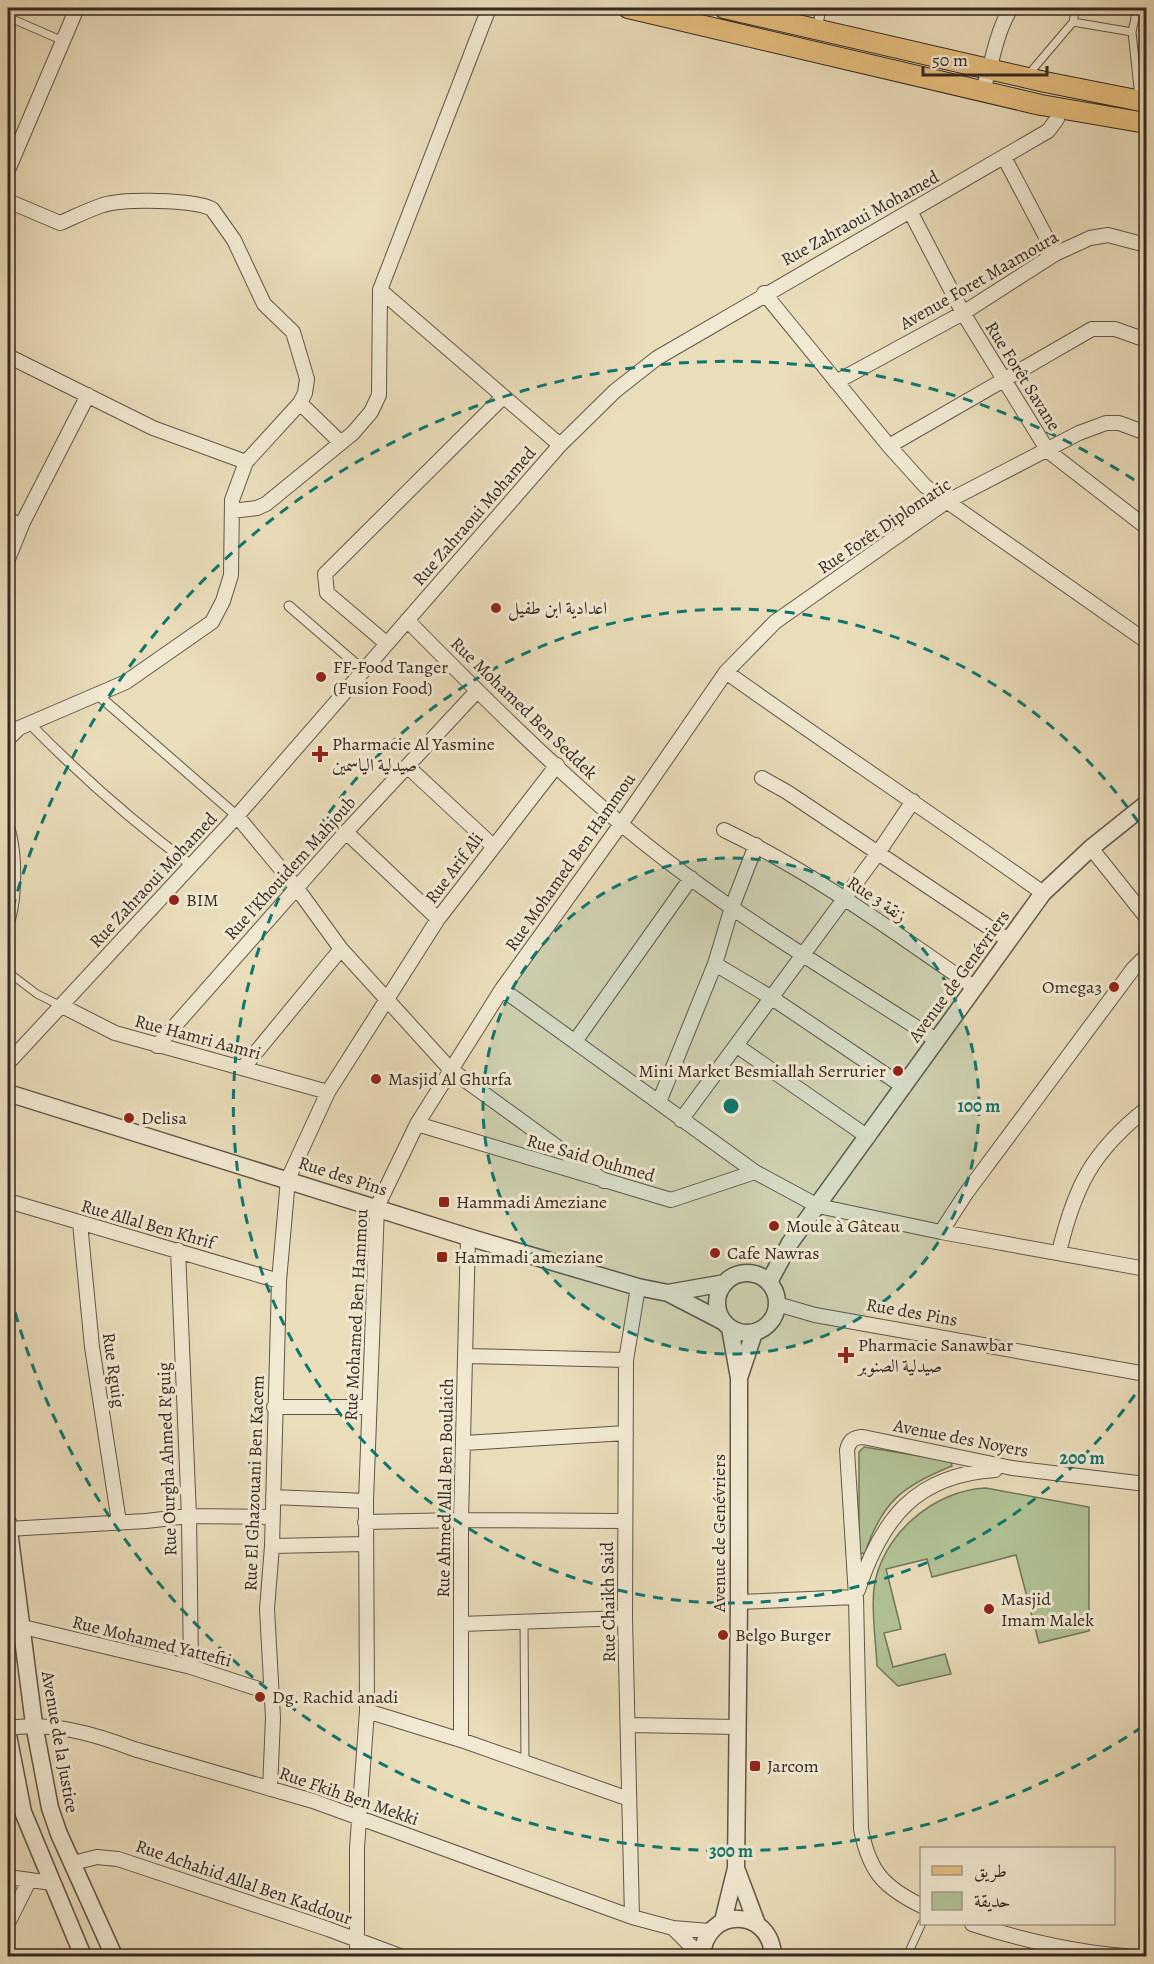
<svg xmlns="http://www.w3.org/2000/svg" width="1154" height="1964" viewBox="0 0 1154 1964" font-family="Alegreya,Amiri,serif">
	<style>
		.green { fill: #b1c295; stroke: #73765c; stroke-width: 1.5 }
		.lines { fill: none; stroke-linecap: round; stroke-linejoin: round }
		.service-casing { stroke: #625649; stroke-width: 9 }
		.pedestrian-casing { stroke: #625649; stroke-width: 11 }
		.minor-casing { stroke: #625649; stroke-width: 16 }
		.tertiary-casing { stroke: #625649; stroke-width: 19 }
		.primary-casing { stroke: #352923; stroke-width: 22 }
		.service { stroke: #f1e9d2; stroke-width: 7 }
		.pedestrian { stroke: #f1e9d2; stroke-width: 9 }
		.minor { stroke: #f1e9d2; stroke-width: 14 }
		.tertiary { stroke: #f1e9d2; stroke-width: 16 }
		.primary { stroke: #e5be7d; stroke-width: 20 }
		.ring { fill: none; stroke: #0f766e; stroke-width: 3; stroke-dasharray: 10 8 }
		.poi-dot { fill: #8f2418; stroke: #f1e9d2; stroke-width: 2 }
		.labels { text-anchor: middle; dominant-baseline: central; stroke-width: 6; stroke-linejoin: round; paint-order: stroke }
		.street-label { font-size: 18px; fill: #352923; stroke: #f1e9d2 }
		.poi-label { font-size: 18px; fill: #352923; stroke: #f1e9d2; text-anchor: start }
		.centre { fill: #0f766e; stroke: #f1e9d2; stroke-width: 3 }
		.ring-label { font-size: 18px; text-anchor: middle; font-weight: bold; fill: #0f766e; stroke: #f1e9d2; stroke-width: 6; stroke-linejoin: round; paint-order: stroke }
	</style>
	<rect width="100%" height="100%" fill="#eaddba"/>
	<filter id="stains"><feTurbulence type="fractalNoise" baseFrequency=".00333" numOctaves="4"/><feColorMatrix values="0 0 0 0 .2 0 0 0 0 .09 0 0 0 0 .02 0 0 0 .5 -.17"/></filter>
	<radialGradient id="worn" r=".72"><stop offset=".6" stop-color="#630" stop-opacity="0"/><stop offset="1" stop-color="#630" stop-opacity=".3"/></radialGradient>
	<path class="green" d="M864,1447l87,14 1,5c-50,20 -70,36 -87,87l-6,1v-102z
		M986,1488l103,19v124l-50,12 -23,-88 -84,22 -5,-18 -41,10 15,60 -17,4 9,34 52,-13 6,20 -53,12 -21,-20c-1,-25 -6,-54 -3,-78 7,-53 60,-98 112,-100z"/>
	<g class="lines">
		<g class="service-casing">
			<path id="service" d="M8,17l55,24
				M1073,22l3,-14
				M1132,32l5,-24
				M1028,75l45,-53 59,10 7,65
				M8,516l15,6
				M8,972l29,22 24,12
				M524,1622l1,141
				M907,1956l15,-33"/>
		</g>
		<g class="pedestrian-casing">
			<path id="pedestrian" d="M817,30l4,-22
				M289,606l74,64
				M98,695l139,121
				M29,723c51,52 104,99 162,142"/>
		</g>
		<g class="minor-casing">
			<path id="minor" d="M982,92c11,-29 13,-58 29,-84
				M1005,159l50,95
				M8,170l69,-162
				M8,201l52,22c14,-6 28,-13 43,-18 21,-6 90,-6 109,4l22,31 30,64 29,28 14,47 -2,14 -5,10 -54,59 -14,38 -1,75 -8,26 -11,21 -86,60 -107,46 -11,11
				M910,211l53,102 85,138 98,76
				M380,290l180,155
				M764,293l125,153 36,40 221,155
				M8,356l145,72 93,34
				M836,382l127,-69 92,-59 35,-16 18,-3 38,10
				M300,403l41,40
				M889,446l203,-117h23l31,11
				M232,511l25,-3 9,-4 87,-71 18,-21 8,-17 1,-105 109,-282
				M8,559l15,-37 65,-127
				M407,620c69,70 139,140 214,204 97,82 209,147 315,216
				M386,643l-59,-50 -2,-19 178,-177
				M726,672c105,75 212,146 317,221
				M407,766l86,80
				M762,778l25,14 221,148
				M237,816l59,71 45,62 109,120 154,112
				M8,830c7,26 7,64 0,89
				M724,830c90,43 170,102 251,158
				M346,832l92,87
				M1091,848l55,69
				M715,964l57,34 132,89
				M502,989l253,183 63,34 123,26 205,37
				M62,1006l53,27 213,59
				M576,1040l115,-162
				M157,1046l189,-214 131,-141
				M737,1046l131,91
				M8,1063l229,-247 323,-371 55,-54 42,-33 391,-227 9,-12 2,-12
				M243,1068l98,-119
				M659,1102l56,-138 17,-57 24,-62
				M681,1120l197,-267 35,-52
				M417,1124l254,76 84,-28
				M8,1201l271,80
				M80,1223l12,124 27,175
				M941,1232l26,-40 166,-223 13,-13
				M178,1250l11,266 2,151
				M1059,1252c16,-66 33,-100 87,-143
				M777,1304l38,11 331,59
				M465,1356l161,4
				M274,1407h95
				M464,1443l162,-10
				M273,1497l93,4
				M365,1522l96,-2 164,1
				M8,1529l138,-8 43,-5 83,1
				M272,1546l93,-2
				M858,1590c24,-72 58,-115 137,-120
				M739,1602l117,-5
				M461,1624l164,-6
				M23,1627l168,40 80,26
				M367,1711l94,29 168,59
				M630,1725l107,2
				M8,1728c44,-6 84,5 126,21l179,52 319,116 41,11 37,3
				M461,1740v-220l7,-283
				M270,1789l3,-71 -6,-109 5,-63 7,-265 9,-102 40,-87 110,-173 119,-154
				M73,1863l24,-6 21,2 210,70 72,27
				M8,1877l44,6
				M922,1906c-39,-19 -53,-35 -61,-77l-5,-232 -9,-147c2,-9 7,-13 16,-13l149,31 134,16
				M632,1917l-7,-299 1,-258 12,-73
				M8,1923l21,-42
				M972,1924c51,16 100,28 154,32
				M673,1928l28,28
				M357,1956v-108l10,-137 -1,-210 11,-294 40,-83 85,-135 119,-165 105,-152 49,-50 171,-120 133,-69 27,-10h13l27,10"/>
		</g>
		<g class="tertiary-casing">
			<path id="tertiary" d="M8,1093l460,144 170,50 30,6 56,29
				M717 1303a30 30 0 1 1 60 0a30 30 0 1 1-60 0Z
				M769,1282l21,-39 253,-350 48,-45 55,-44
				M668,1293l57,-10
				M740,1375l14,-42
				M8,1523l26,201 16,84 9,26 55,122
				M8,1735l15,77 60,144
				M736,1868l21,56
				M723,1921l13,-53 3,-266v-224l-9,-50
				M702,1956c3,-50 69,-49 71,0"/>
		</g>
		<g class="primary-casing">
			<path id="primary" d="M628,8l413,97 105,18
				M724,8l321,74 101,20"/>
		</g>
		<use href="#service" class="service"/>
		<use href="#pedestrian" class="pedestrian"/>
		<use href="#minor" class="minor"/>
		<use href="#tertiary" class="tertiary"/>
		<use href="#primary" class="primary"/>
	</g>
	<circle cx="731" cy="1106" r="248" fill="#0f766e" fill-opacity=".12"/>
	<g class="ring">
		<circle cx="731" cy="1106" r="248"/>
		<path d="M1145 1380A497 497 0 1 1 1145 832"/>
		<path d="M1142 1727A745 745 0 0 1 8 1286M8 926A745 745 0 0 1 1142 485"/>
	</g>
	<g class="poi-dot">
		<circle cx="496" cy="608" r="6"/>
		<circle cx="321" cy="677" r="6"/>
		<path d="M317 745h6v6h6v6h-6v6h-6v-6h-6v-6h6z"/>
		<circle cx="174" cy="900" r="6"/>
		<circle cx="1114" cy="987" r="6"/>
		<circle cx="898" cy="1071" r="6"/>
		<circle cx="376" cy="1079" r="6"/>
		<circle cx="129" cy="1118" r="6"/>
		<rect x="438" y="1196" width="12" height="12" rx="3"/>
		<circle cx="774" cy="1226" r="6"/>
		<circle cx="715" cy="1253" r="6"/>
		<rect x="436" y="1251" width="12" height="12" rx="3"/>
		<path d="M843 1346h6v6h6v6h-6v6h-6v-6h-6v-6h6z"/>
		<circle cx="989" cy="1609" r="6"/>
		<circle cx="723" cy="1635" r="6"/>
		<circle cx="260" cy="1697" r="6"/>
		<rect x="749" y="1760" width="12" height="12" rx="3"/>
	</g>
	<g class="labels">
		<g class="street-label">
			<text transform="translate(860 218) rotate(-29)">Rue Zahraoui Mohamed</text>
			<text transform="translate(979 280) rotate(-30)">Avenue Foret Maamoura</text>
			<text transform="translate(1023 376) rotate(58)">Rue Forêt Savane</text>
			<text transform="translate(474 516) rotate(-49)">Rue Zahraoui Mohamed</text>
			<text transform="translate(884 526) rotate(-34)">Rue Forêt Diplomatic</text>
			<text transform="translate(524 708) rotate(44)">Rue Mohamed Ben Seddek</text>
			<text transform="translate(570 862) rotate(-55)">Rue Mohamed Ben Hammou</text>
			<text transform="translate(290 868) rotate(-48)">Rue l'Khouidem Mahjoub</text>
			<text transform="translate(454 868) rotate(-53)">Rue Arif Ali</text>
			<text transform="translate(153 880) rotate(-47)">Rue Zahraoui Mohamed</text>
			<text transform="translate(877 899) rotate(34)">Rue 3 زنقة</text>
			<text transform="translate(959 976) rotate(-54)">Avenue de Genévriers</text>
			<text transform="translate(198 1037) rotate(15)">Rue Hamri Aamri</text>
			<text transform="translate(591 1158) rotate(16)">Rue Said Ouhmed</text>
			<text transform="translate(343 1176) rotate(18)">Rue des Pins</text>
			<text transform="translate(148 1224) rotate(16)">Rue Allal Ben Khrif</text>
			<text transform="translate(912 1312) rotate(10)">Rue des Pins</text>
			<text transform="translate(356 1315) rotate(-87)">Rue Mohamed Ben Hammou</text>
			<text transform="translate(114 1370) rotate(82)">Rue Rguig</text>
			<text transform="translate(961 1438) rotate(11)">Avenue des Noyers</text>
			<text transform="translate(167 1459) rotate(-92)">Rue Ourgha Ahmed R'guig</text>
			<text transform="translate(254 1483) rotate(-88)">Rue El Ghazouani Ben Kacem</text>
			<text transform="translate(445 1488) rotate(-89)">Rue Ahmed Allal Ben Boulaich</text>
			<text transform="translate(719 1533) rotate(-90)">Avenue de Genévriers</text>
			<text transform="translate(608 1602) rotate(-91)">Rue Chaikh Said</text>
			<text transform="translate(152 1641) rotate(14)">Rue Mohamed Yattefti</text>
			<text transform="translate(60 1742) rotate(80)">Avenue de la Justice</text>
			<text transform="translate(349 1796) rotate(19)">Rue Fkih Ben Mekki</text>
			<text transform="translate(244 1882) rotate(19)">Rue Achahid Allal Ben Kaddour</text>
		</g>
		<g class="poi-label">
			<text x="508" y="608">اعدادية ابن طفيل</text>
			<text x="333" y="667">FF-Food Tanger<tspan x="333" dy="21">(Fusion Food)</tspan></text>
			<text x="332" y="744">Pharmacie Al Yasmine<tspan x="332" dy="21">صيدلية الياسمين</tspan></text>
			<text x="186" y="900">BIM</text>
			<text x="1102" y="987" text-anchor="end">Omega3</text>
			<text x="886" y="1071" text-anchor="end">Mini Market Besmiallah Serrurier</text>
			<text x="388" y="1079">Masjid Al Ghurfa</text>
			<text x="141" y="1118">Delisa</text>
			<text x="456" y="1202">Hammadi Ameziane</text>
			<text x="786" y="1226">Moule à Gâteau</text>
			<text x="727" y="1253">Cafe Nawras</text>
			<text x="454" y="1257">Hammadi ameziane</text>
			<text x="858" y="1345">Pharmacie Sanawbar<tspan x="858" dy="21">صيدلية الصنوبر</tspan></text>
			<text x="1001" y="1599">Masjid<tspan x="1001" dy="21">Imam Malek</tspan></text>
			<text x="735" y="1635">Belgo Burger</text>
			<text x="272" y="1697">Dg. Rachid anadi</text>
			<text x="767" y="1766">Jarcom</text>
		</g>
	</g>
	<circle cx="731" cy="1106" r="9" class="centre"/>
	<g class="ring-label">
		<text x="979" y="1112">100 m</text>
		<text x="1082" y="1464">200 m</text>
		<text x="731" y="1857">300 m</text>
	</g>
	<rect width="1154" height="1964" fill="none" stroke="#eaddba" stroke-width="30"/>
	<rect x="9" y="9" width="1136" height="1946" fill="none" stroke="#352923" stroke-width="3"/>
	<rect x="15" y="15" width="1124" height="1934" fill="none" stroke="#352923" stroke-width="1.5"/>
	<rect x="920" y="1847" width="195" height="78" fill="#f1e9d2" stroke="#a69c8c" stroke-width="1.5"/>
	<rect x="932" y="1866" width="30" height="9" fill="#e5be7d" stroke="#a69c8c" stroke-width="1.5"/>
	<text x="974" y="1877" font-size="18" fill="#352923">طريق</text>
	<rect x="932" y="1892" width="30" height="18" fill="#b1c295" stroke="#a69c8c" stroke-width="1.5"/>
	<text x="974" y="1907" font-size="18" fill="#352923">حديقة</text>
	<path d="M923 66v9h124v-9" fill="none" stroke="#352923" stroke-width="3"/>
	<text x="932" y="66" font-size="18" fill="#352923" stroke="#f1e9d2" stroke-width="4.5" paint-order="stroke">50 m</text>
	<rect width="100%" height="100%" filter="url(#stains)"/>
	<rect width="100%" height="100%" fill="url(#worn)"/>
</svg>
